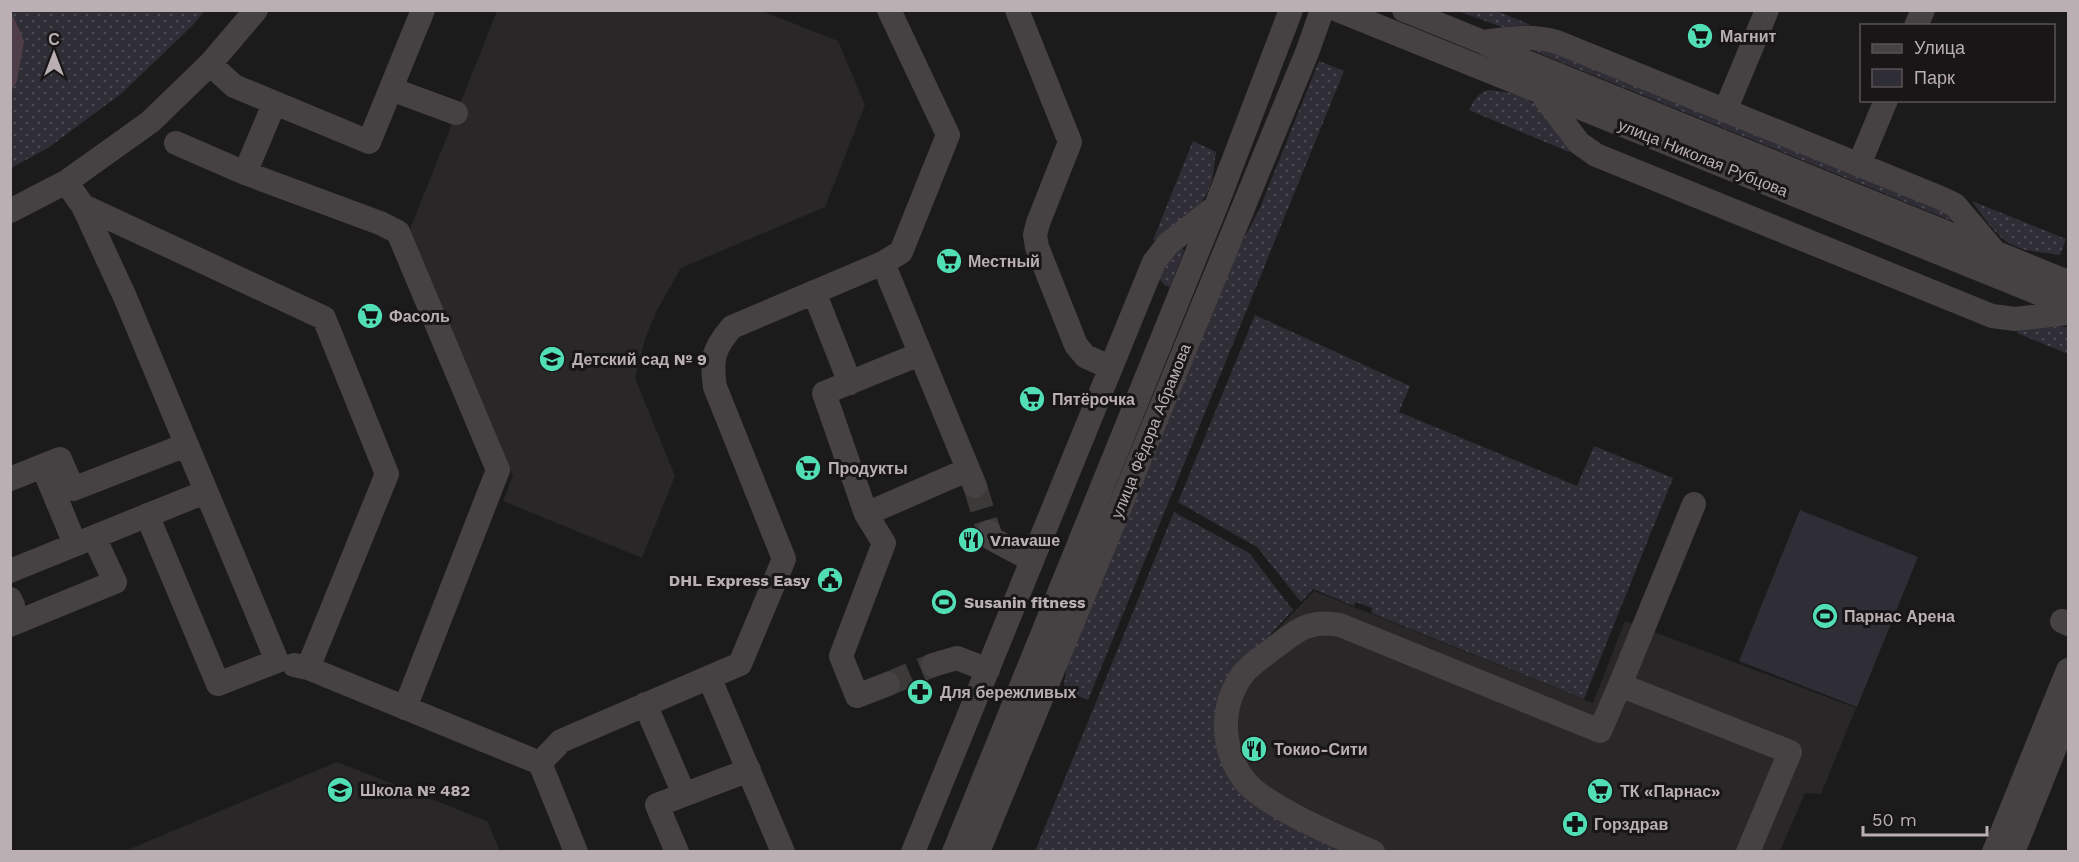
<svg xmlns="http://www.w3.org/2000/svg" width="2079" height="862" viewBox="0 0 2079 862" font-family="'Work Sans',sans-serif">
	<style>
		.built { fill: #292727 }
		.grass { fill: url(#grass-dots) }
		.green { fill: #2f2d36 }
		.water { fill: #4f3e47 }
		.lines { fill: none; stroke-linecap: round; stroke-linejoin: round }
		.minor-tunnel { stroke: #3c3939; stroke-width: 24; stroke-dasharray: 24 12; stroke-linecap: butt }
		.minor { stroke: #464142; stroke-width: 24 }
		.labels { text-anchor: middle; dominant-baseline: central; stroke-width: 6; stroke-linejoin: round; paint-order: stroke }
		.poi-label { font-size: 16px; font-weight: bold; fill: #baafb2; stroke: #181616; text-anchor: start }
		.street-label { font-size: 16px; fill: #baafb2; stroke: #181616 }
	</style>
	<defs>
		<pattern id="grass-dots" width="8" height="8" patternUnits="userSpaceOnUse" patternTransform="scale(1.5)"><rect width="8" height="8" fill="#2f2d36"/><path d="M2 2h.1M6 6h.1" fill="none" stroke="#4b4951" stroke-width="1.8" stroke-linecap="round"/></pattern>
	</defs>
	<rect width="100%" height="100%" fill="#1c1b1b"/>
	<path class="built" d="M497,11h265l76,30 27,64 -40,102 -144,61 -25,44 -11,27 -10,39 40,98 -33,82 -139,-57 10,-25 -104,-244z
		M1314,591l279,112 32,-82 231,87 -35,86 -16,-1 -25,58h-434l-105,-61 -7,-115z
		M337,762l150,59 13,30h-375z"/>
	<path class="grass" d="M11,11h194l-13,15 -70,67 -74,55 -37,20z
		M1458,11h39l34,14 -29,2z
		M1544,47l399,160 14,16 -428,-174z
		M1319,61l25,10 -256,629 -25,-10 6,-38 150,-366 41,-78z
		M1488,90c49,3 55,22 83,58l-2,4 -100,-42c5,-10 8,-16 19,-20z
		M1193,141l23,11c-2,12 -2,26 -7,37 -8,22 -36,38 -54,52l-2,-1z
		M1972,201l94,38 -6,16c-19,-3 -43,-3 -58,-17 -12,-10 -21,-25 -30,-37z
		M1182,248l2,3 -14,36 -6,-2 -5,-7 8,-18z
		M1255,315l155,71 -11,26 178,74 17,-40 79,32 -89,221 -213,-86 1,-5 -16,-6 -2,4 -41,-17 -12,13 -44,-55 -79,-45z
		M2060,326l8,2v26l-51,-21 2,-4z
		M1174,512l75,41 44,57 -59,64 -17,69 122,108h-304z"/>
	<path class="green" d="M1800,510l118,47 -61,150 -118,-46z"/>
	<path class="water" d="M11,11l13,30 -7,40 -6,11z"/>
	<g class="lines">
		<path class="minor-tunnel" d="M975,486l14,46
			M888,684l45,-19"/>
		<path class="minor" d="M1017,10l53,132 -32,81 -3,12 2,12 39,98 9,11 26,12
			M1338,10l730,295
			M1404,10l79,32 39,18 546,222
			M1916,26l7,-16
			M1483,42c25,-4 49,-7 74,0l384,156 14,7 39,46
			M210,64l24,22 135,56 54,-132
			M391,89l65,24
			M1540,92l39,51 17,12 396,161 23,3 53,-6
			M1725,111l42,-101
			M176,143l69,30 135,50 18,9 100,238 -93,238
			M1859,165l27,-65
			M245,173l29,-69
			M66,182l17,24 42,91 152,364 -59,23 -71,-169
			M83,206l241,112 63,156 -79,194
			M10,211l56,-29 84,-60 60,-58 46,-54
			M883,263l92,223
			M814,292l36,91
			M10,479l50,-20 13,30 113,-44
			M48,479l27,65
			M866,514l101,-44
			M989,532l3,7 40,21
			M10,571l195,-79
			M10,599l3,6
			M2062,621l6,3
			M10,625l105,-43 -21,-45
			M294,665l14,3 232,95 36,89
			M933,665l24,-7 31,12
			M709,677l74,175
			M888,684l-31,12 -16,-40 43,-113 -18,-29 -42,-121 96,-39
			M1620,685l74,-181
			M645,704l39,90
			M540,763l21,-22 179,-77 44,-105 -69,-172c-4,-28 -2,-38 17,-60l151,-64 18,-11 47,-117 -59,-125
			M677,852l-20,-47 92,-35
			M913,852l241,-590 14,-18 46,-36
			M954,852l262,-646 75,-196
			M978,852l330,-802 14,-40
			M1373,852c-32,-14 -107,-45 -128,-71 -24,-31 -26,-74 -2,-107 8,-10 21,-18 31,-26 23,-18 36,-29 66,-23l260,106 20,-46 170,67 -42,100
			M1994,852l74,-182
			M2013,852l55,-137"/>
	</g>
	<defs>
		<g id="supermarket-disc" transform="scale(1.35)"><circle r="9.5" fill="#52deb5" stroke="#181616"/><path d="M-6-5.5h2.5l.6 2H6L4.5 2H-2.5L-4.4-4H-6ZM-1.5 3.2a1.3 1.3 0 1 0 .1 0ZM3 3.2a1.3 1.3 0 1 0 .1 0Z" fill="#111"/></g>
		<g id="school-disc" transform="scale(1.35)"><circle r="9.5" fill="#52deb5" stroke="#181616"/><path d="M0-5L7-2L0 1L-7-2ZM-4 1L0 2.5L4 1V4Q0 6-4 4Z" fill="#111"/></g>
		<g id="restaurant-disc" transform="scale(1.35)"><circle r="9.5" fill="#52deb5" stroke="#181616"/><path d="M-5-6h1v4h1v-4h1v4h1v-4h1v5L-1.5 .5V6h-2V.5L-5-1ZM5-6V6H3V1.5H1.5Q1.5-4 5-6Z" fill="#111"/></g>
		<g id="civic-disc" transform="scale(1.35)"><circle r="9.5" fill="#52deb5" stroke="#181616"/><path d="M-.6-6.5H3V-4.5H.6V-3L4-1V1h2V6H-6V1h2V-1L-.6-3ZM-1.2 2.5V6h2.4V2.5Z" fill="#111"/></g>
		<g id="stadium-disc" transform="scale(1.35)"><circle r="9.5" fill="#52deb5" stroke="#181616"/><path d="M0-5a6.5 5 0 1 0 0 10a6.5 5 0 1 0 0-10ZM-3.5-1.8h7v3.6h-7Z" fill="#111"/></g>
		<g id="pharmacy-disc" transform="scale(1.35)"><circle r="9.5" fill="#52deb5" stroke="#181616"/><path d="M-2-6h4v4h4v4h-4v4h-4v-4h-4v-4h4Z" fill="#111"/></g>
	</defs>
	<g fill-rule="evenodd">
		<use href="#supermarket-disc" x="1700" y="36"/>
		<use href="#supermarket-disc" x="949" y="261"/>
		<use href="#supermarket-disc" x="370" y="316"/>
		<use href="#school-disc" x="552" y="359"/>
		<use href="#supermarket-disc" x="1032" y="399"/>
		<use href="#supermarket-disc" x="808" y="468"/>
		<use href="#restaurant-disc" x="971" y="540"/>
		<use href="#civic-disc" x="830" y="580"/>
		<use href="#stadium-disc" x="944" y="602"/>
		<use href="#stadium-disc" x="1825" y="616"/>
		<use href="#pharmacy-disc" x="920" y="692"/>
		<use href="#restaurant-disc" x="1254" y="749"/>
		<use href="#school-disc" x="340" y="790"/>
		<use href="#supermarket-disc" x="1600" y="791"/>
		<use href="#pharmacy-disc" x="1575" y="824"/>
	</g>
	<g class="labels">
		<g class="poi-label">
			<text x="1720" y="36">Магнит</text>
			<text x="968" y="261">Местный</text>
			<text x="389" y="316">Фасоль</text>
			<text x="572" y="359">Детский сад № 9</text>
			<text x="1052" y="399">Пятёрочка</text>
			<text x="828" y="468">Продукты</text>
			<text x="990" y="540">Vлаvаше</text>
			<text x="810" y="580" text-anchor="end">DHL Express Easy</text>
			<text x="964" y="602">Susanin fitness</text>
			<text x="1844" y="616">Парнас Арена</text>
			<text x="940" y="692">Для бережливых</text>
			<text x="1274" y="749">Токио-Сити</text>
			<text x="360" y="790">Школа № 482</text>
			<text x="1620" y="791">ТК «Парнас»</text>
			<text x="1594" y="824">Горздрав</text>
		</g>
		<g class="street-label">
			<text transform="translate(1703 158) rotate(22)">улица Николая Рубцова</text>
			<text transform="translate(1151 431) rotate(-68)">улица Фёдора Абрамова</text>
		</g>
	</g>
	<rect width="2079" height="862" fill="none" stroke="#baafb2" stroke-width="24"/>
	<rect x="1860" y="24" width="195" height="78" fill="#181616" stroke="#595354" stroke-width="1.5"/>
	<rect x="1872" y="44" width="30" height="9" fill="#464142" stroke="#595354" stroke-width="1.5"/>
	<text x="1914" y="54" font-size="18" fill="#baafb2">Улица</text>
	<rect x="1872" y="69" width="30" height="18" fill="#2f2d36" stroke="#595354" stroke-width="1.5"/>
	<text x="1914" y="84" font-size="18" fill="#baafb2">Парк</text>
	<g transform="translate(54 54)" stroke="#181616" stroke-width="4.5" paint-order="stroke">
	<path d="M0-4.5L10 22L0 15L-10 22Z" fill="#baafb2"/>
	<text y="-9" font-size="16" font-weight="bold" text-anchor="middle" fill="#baafb2">С</text>
	</g>
	<path d="M1863 826v9h124v-9" fill="none" stroke="#baafb2" stroke-width="3"/>
	<text x="1872" y="826" font-size="18" fill="#baafb2" stroke="#181616" stroke-width="4.5" paint-order="stroke">50 m</text>
</svg>
